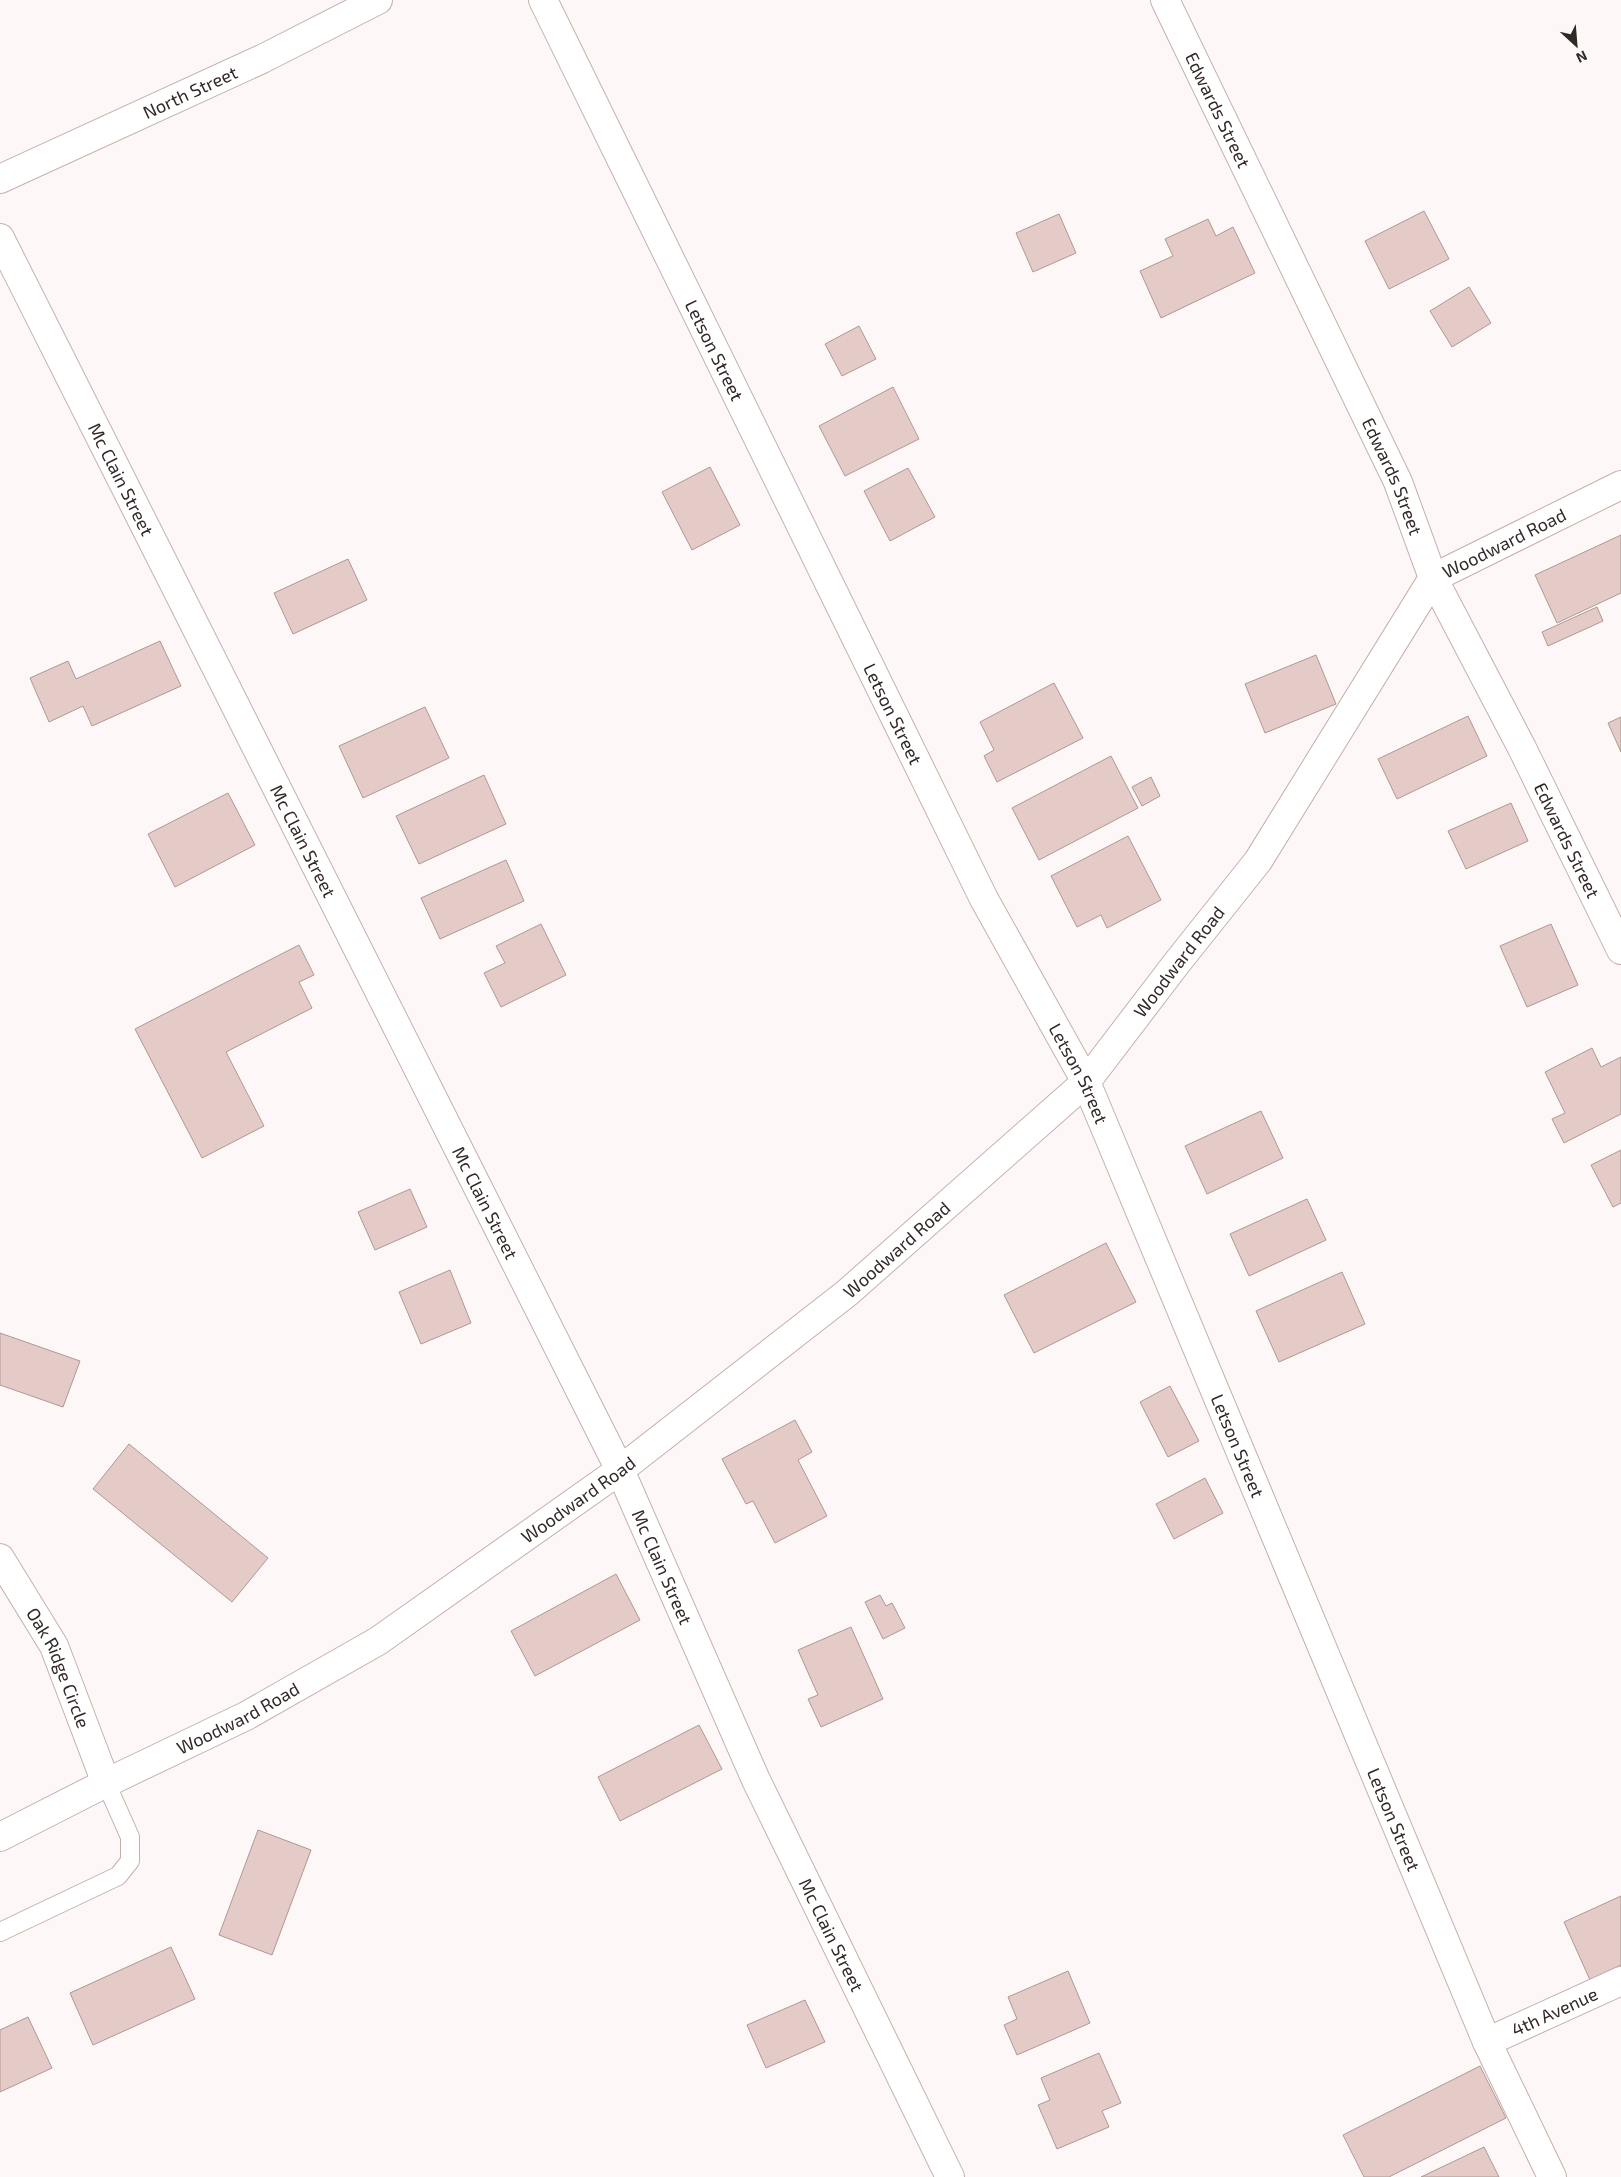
<svg xmlns="http://www.w3.org/2000/svg" width="1621" height="2177" viewBox="0 0 1621 2177" font-family="'Exo 2',sans-serif">
	<style>
		.building { fill: #e4cbc7; stroke: #af9793 }
		.lines { fill: none; stroke-linecap: round; stroke-linejoin: round }
		.lane-casing { stroke: #c7afab; stroke-width: 20 }
		.street-casing { stroke: #c7afab; stroke-width: 30 }
		.lane { stroke: #fff; stroke-width: 18 }
		.street { stroke: #fff; stroke-width: 28 }
		.labels { text-anchor: middle; dominant-baseline: central; stroke-width: 4; stroke-linejoin: round; paint-order: stroke }
		.street-label { font-size: 18px; fill: #322927; stroke: #fdf8f7 }
	</style>
	<rect width="100%" height="100%" fill="#fdf8f7"/>
	<path class="building" d="M1424,211l25,48 -60,30 -24,-48z
		M1059,214l17,39 -43,19 -17,-39z
		M1208,219l8,17 17,-9 22,46 -94,45 -21,-47 33,-15 -8,-17z
		M1469,287l22,36 -39,24 -22,-36z
		M859,326l17,33 -34,17 -17,-32z
		M893,387l26,52 -74,37 -26,-50z
		M710,467l30,58 -48,25 -30,-58z
		M908,468l27,49 -45,24 -26,-50z
		M1621,535v58l-64,30 -22,-48z
		M348,559l19,41 -74,34 -19,-41z
		M1597,607l6,14 -55,25 -6,-14z
		M160,641l21,45 -89,40 -9,-20 -34,16 -19,-44 38,-17 8,18z
		M1316,655l20,49 -71,29 -20,-49z
		M1054,683l29,55 -86,44 -13,-26 10,-6 -14,-28z
		M425,707l24,51 -86,40 -24,-52z
		M1468,716l19,40 -90,43 -19,-40z
		M1621,717v35l-13,-29z
		M1111,756l27,52 -99,52 -27,-52z
		M484,775l22,49 -87,40 -23,-48z
		M1151,777l9,19 -18,10 -10,-19z
		M228,793l27,52 -80,42 -27,-53z
		M1511,803l17,38 -62,28 -18,-38z
		M1128,836l33,64 -54,28 -6,-13 -24,12 -26,-51z
		M506,860l18,41 -84,38 -19,-41z
		M541,924l25,51 -65,32 -17,-34 21,-10 -9,-17z
		M1551,924l27,61 -51,22 -27,-61z
		M299,945l15,30 -15,7 13,26 -86,44 38,74 -62,32 -67,-129z
		M1592,1048l9,19 20,-10v57l-57,29 -12,-24 13,-6 -20,-41z
		M1261,1111l22,47 -76,36 -22,-48z
		M1621,1150v53l-8,4 -22,-42z
		M410,1189l17,38 -52,23 -17,-38z
		M1307,1199l19,41 -77,36 -19,-42z
		M1106,1243l30,59 -102,51 -30,-58z
		M450,1270l21,53 -50,21 -22,-52z
		M1342,1272l23,52 -86,38 -23,-51z
		M0,1333l80,28 -17,46 -63,-22z
		M1170,1386l29,55 -31,16 -28,-55z
		M795,1420l17,32 -14,8 29,56 -52,27 -22,-42 -7,3 -24,-45z
		M129,1444l139,114 -36,44 -139,-113z
		M1205,1478l18,35 -49,26 -18,-35z
		M616,1574l24,46 -105,56 -24,-45z
		M880,1595l6,11 6,-3 13,25 -22,11 -18,-37z
		M851,1627l32,72 -62,28 -13,-28 10,-4 -20,-45z
		M699,1725l23,44 -102,52 -22,-44z
		M258,1830l53,20 -39,105 -53,-20z
		M1621,1896v69l-31,15 -26,-58z
		M171,1947l24,52 -102,46 -23,-52z
		M1068,1971l22,52 -73,32 -13,-30 13,-6 -9,-22z
		M805,2000l20,42 -59,26 -19,-43z
		M28,2017l24,51 -52,24v-62z
		M1099,2053l22,50 -19,8 7,16 -52,22 -19,-44 12,-5 -9,-22z
		M1480,2066l26,52 -117,59h-25l-21,-42z
		M1484,2147l15,30h-78z"/>
	<g class="lines">
		<g class="lane-casing">
			<path id="lane" d="M0,1932l118,-56 12,-15v-24l-24,-54"/>
		</g>
		<g class="street-casing">
			<g id="street">
				<path id="s1" d="M543,0l441,899 102,183 401,960 65,135"/>
				<path id="s2" d="M1165,0l233,482 35,96 89,170 99,202"/>
				<path id="s3" d="M0,179l262,-120 116,-59"/>
				<path id="s4" d="M0,238l620,1232 136,310 194,397"/>
				<path id="s5" d="M0,1558l54,88 52,137"/>
				<path id="s6" d="M0,1837l106,-54 140,-67 132,-75 242,-171 227,-177 239,-211 90,-118 82,-103 175,-283 188,-93"/>
				<path id="s7" d="M1487,2042l134,-61"/>
			</g>
		</g>
		<use href="#lane" class="lane"/>
		<use href="#street" class="street"/>
	</g>
	<g class="labels">
		<g class="street-label">
			<text stroke="none"><textPath href="#s3" startOffset="209">North Street</textPath></text>
			<text stroke="none"><textPath href="#s2" startOffset="122">Edwards Street</textPath></text>
			<text stroke="none"><textPath href="#s1" startOffset="390">Letson Street</textPath></text>
			<text stroke="none"><textPath href="#s2" startOffset="528">Edwards Street</textPath></text>
			<text stroke="none"><textPath href="#s4" startOffset="270">Mc Clain Street</textPath></text>
			<text stroke="none"><textPath href="#s6" startOffset="2021">Woodward Road</textPath></text>
			<text stroke="none"><textPath href="#s1" startOffset="795">Letson Street</textPath></text>
			<text stroke="none"><textPath href="#s2" startOffset="932">Edwards Street</textPath></text>
			<text stroke="none"><textPath href="#s4" startOffset="675">Mc Clain Street</textPath></text>
			<text stroke="none"><textPath href="#s6" startOffset="1481">Woodward Road</textPath></text>
			<text stroke="none"><textPath href="#s1" startOffset="1200">Letson Street</textPath></text>
			<text stroke="none"><textPath href="#s4" startOffset="1080">Mc Clain Street</textPath></text>
			<text stroke="none"><textPath href="#s6" startOffset="1076">Woodward Road</textPath></text>
			<text stroke="none"><textPath href="#s1" startOffset="1605">Letson Street</textPath></text>
			<text stroke="none"><textPath href="#s6" startOffset="671">Woodward Road</textPath></text>
			<text stroke="none"><textPath href="#s4" startOffset="1485">Mc Clain Street</textPath></text>
			<text stroke="none"><textPath href="#s5" startOffset="125">Oak Ridge Circle</textPath></text>
			<text stroke="none"><textPath href="#s6" startOffset="266">Woodward Road</textPath></text>
			<text stroke="none"><textPath href="#s1" startOffset="2010">Letson Street</textPath></text>
			<text stroke="none"><textPath href="#s4" startOffset="1890">Mc Clain Street</textPath></text>
			<text stroke="none"><textPath href="#s7" startOffset="74">4th Avenue</textPath></text>
		</g>
	</g>
	<g transform="translate(1576 45) rotate(154)" stroke="#fdf8f7" stroke-width="4" paint-order="stroke">
	<path d="M0-4L9 19L0 12L-9 19Z" fill="#322927"/>
	<text y="-8" font-size="14" font-weight="bold" text-anchor="middle" fill="#322927">N</text>
	</g>
</svg>
